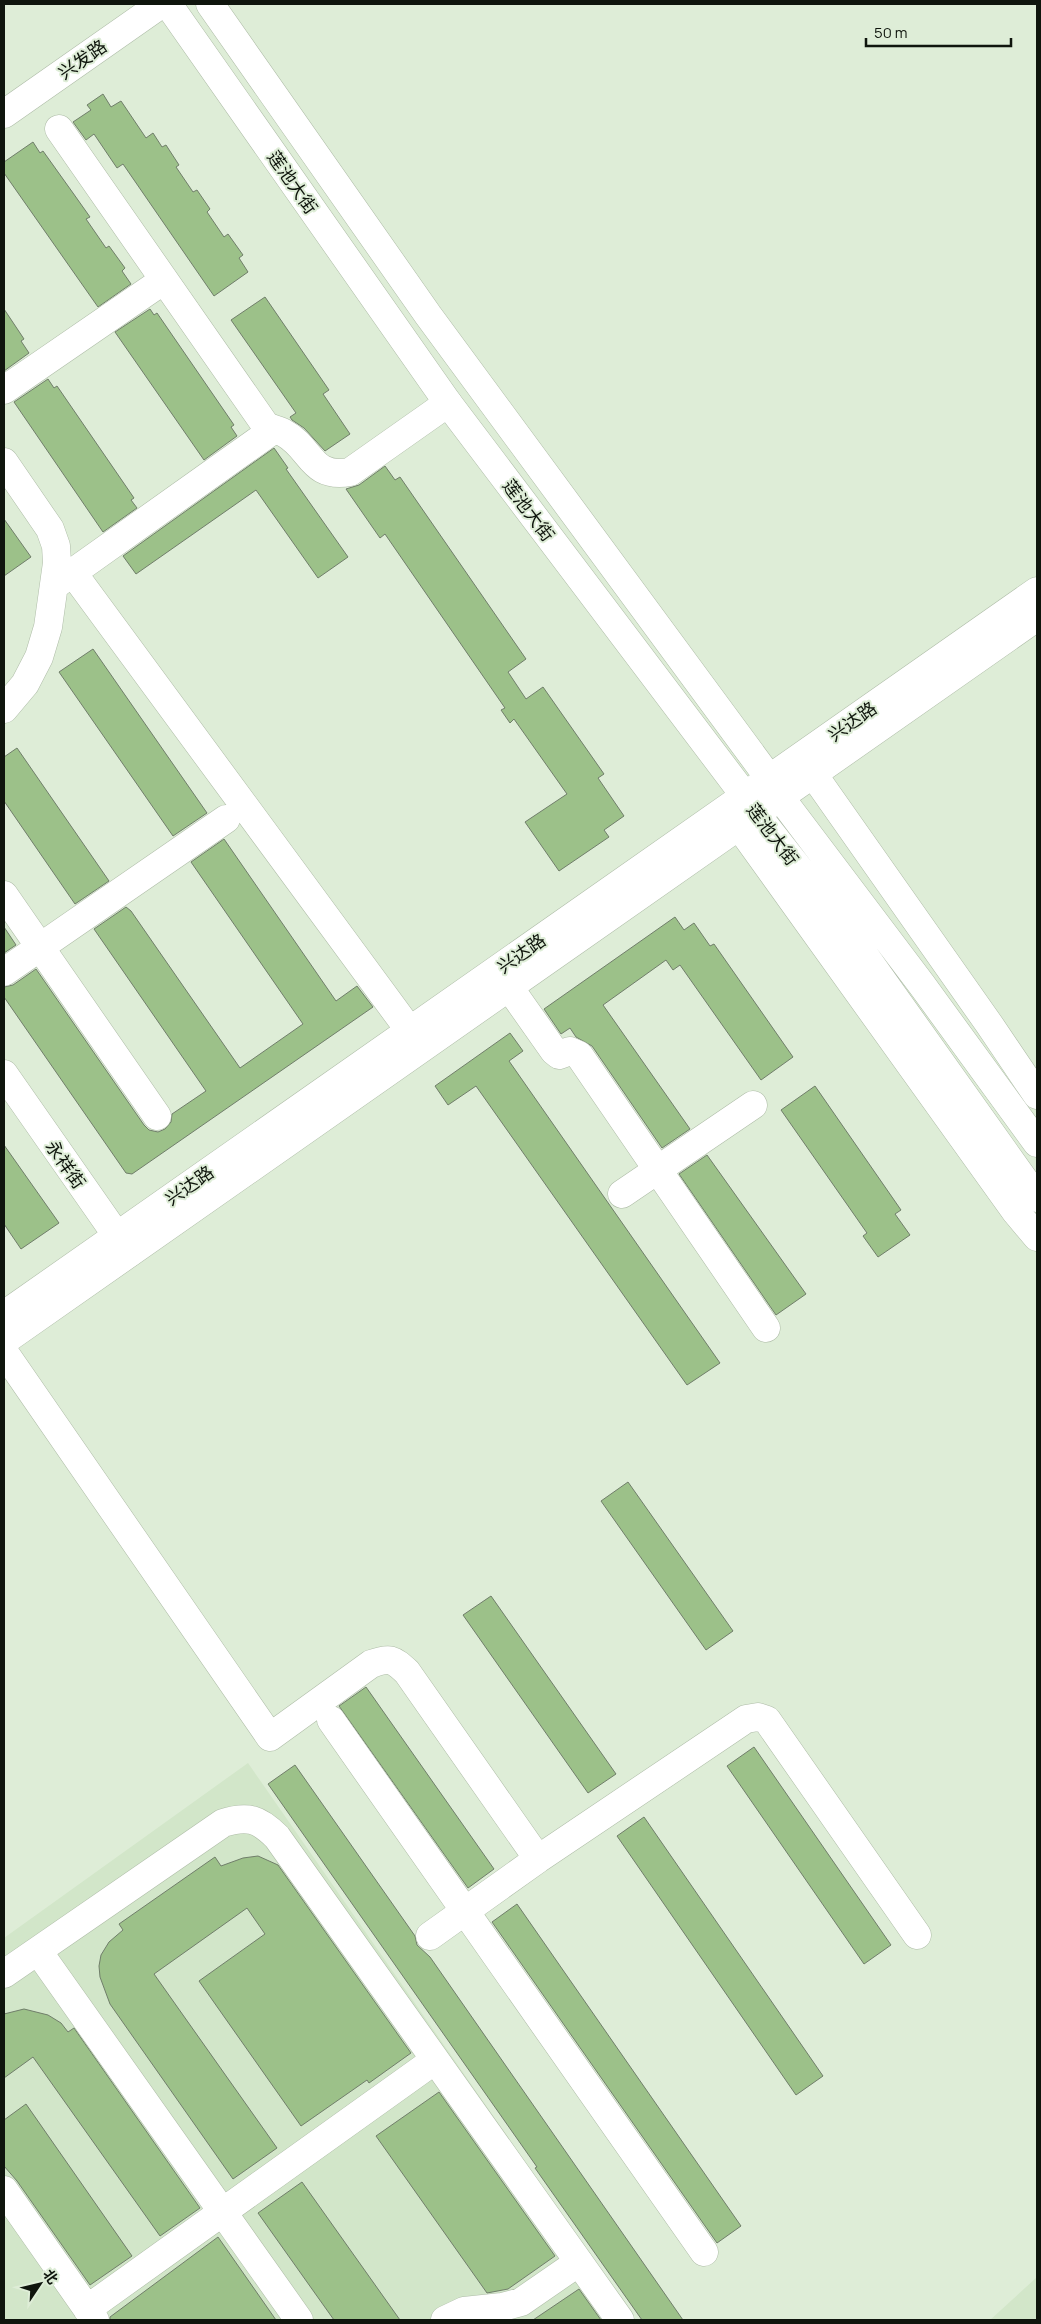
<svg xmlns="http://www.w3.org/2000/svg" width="1041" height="2324" viewBox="0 0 1041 2324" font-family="Manrope,'Noto Sans SC',sans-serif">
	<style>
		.built { fill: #d2e6c9 }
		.building { fill: #9cc189; stroke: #707e6a }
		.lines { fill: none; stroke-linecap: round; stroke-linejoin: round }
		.minor-casing { stroke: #aebca7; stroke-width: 29 }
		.major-casing { stroke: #aebca7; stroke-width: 29 }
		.minor { stroke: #fff; stroke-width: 28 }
		.major { stroke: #fff; stroke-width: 28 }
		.labels { text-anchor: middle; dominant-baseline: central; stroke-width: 4; stroke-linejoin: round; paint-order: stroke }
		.street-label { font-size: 18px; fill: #0f150d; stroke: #deedd7 }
	</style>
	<rect width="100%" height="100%" fill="#deedd7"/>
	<path class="built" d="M248,1763l387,557h-631v-382z
		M1037,2277v43h-47z"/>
	<path class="building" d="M103,94l8,13 10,-6 25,37 7,-5 9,14 4,-2 13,20 -3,2 17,25 4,-2 13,19 -3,3 17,25 4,-3 15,21 -4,3 9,14 -34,24 -91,-132 -6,4 -23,-34 -8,6 -13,-18 18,-12 -4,-5z
		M33,142l7,11 3,-2 30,42 17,24 -4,2 20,29 3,-2 16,22 -3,3 9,13 -33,23 -94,-134v-11z
		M265,297l64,93 -6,4 27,40 -25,17 -21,-23 -12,-8 -2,-3 6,-4 -65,-93z
		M4,309l20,30 -3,2 8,12 -25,18z
		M150,309l4,6 3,-2 77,112 -3,2 6,9 -33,24 -89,-128z
		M48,379l6,9 3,-2 77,112 -3,2 6,8 -34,24 -89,-130z
		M274,448l14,20 -2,1 62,88 -30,21 -62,-88 -120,84 -13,-18z
		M385,466l10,14 5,-3 126,182 -18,13 18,27 17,-12 61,87 -6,4 26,38 -20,14 5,7 -50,34 -34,-49 42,-28 -53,-75 -4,4 -9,-13 4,-2 -120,-174 -5,4 -34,-49 13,-4z
		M4,519l27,38 -27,19z
		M93,649l114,164 -34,23 -114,-164z
		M17,748l92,133 -34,23 -71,-103v-44z
		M224,839l112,162 21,-15 16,21 -241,167 -6,-1 -122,-176v-10l9,-2 23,-16 108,156 5,5 9,2 7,-3 6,-7 1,-8 34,-23 -112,-162 32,-22 5,4 109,157 63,-44 -112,-162z
		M675,917l9,13 10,-7 16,23 4,-2 79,113 -32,23 -81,-115 -7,5 -7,-10 -63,45 87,124 -28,19 -70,-102 -16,-9 -6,-9 -9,6 -17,-25z
		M4,927l12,18 -12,8z
		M510,1033l13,18 -14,10 211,302 -33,22 -211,-299 -28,19 -13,-19z
		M815,1086l86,124 -6,4 15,21 -32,22 -15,-21 4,-3 -86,-123z
		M4,1145l55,78 -38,26 -17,-25z
		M707,1155l99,139 -30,21 -97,-141z
		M628,1482l105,149 -27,19 -105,-149z
		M491,1596l125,178 -28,19 -125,-178z
		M366,1687l128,182 -26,19 -129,-182z
		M754,1747l137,198 -27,19 -137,-198z
		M295,1765l120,171 2,9 13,12 253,363h-41l-107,-152 2,-1 -269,-383z
		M644,1817l179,259 -27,19 -179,-259z
		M258,1856l20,9 133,188 -42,30 -2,-3 -66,46 -102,-145 66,-47 -18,-26 -93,66 123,174 -44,31 -123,-175 -10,-27 -1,-11 2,-11 8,-13 14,-12 -4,-6 96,-67 6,9 22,-8z
		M517,1904l224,322 -24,17 -225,-321z
		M24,2009l24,6 13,8 7,9 6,-4 126,180 -40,28 -127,-179 -29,21v-64z
		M439,2092l116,164 -47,33 -21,4 -111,-157z
		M26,2104l106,152 -42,29 -73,-104 -13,-15v-46z
		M302,2182l98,138h-66l-76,-107z
		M218,2237l58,83h-166v-3z
		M579,2289l22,31h-68z"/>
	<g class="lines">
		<g class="minor-casing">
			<path id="minor" d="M4,114l157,-110
				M59,129l207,297c6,3 13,4 18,7 28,15 26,46 66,39l98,-69
				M4,390l160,-110
				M4,462l46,67 6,17 1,17 -9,64 -9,30 -14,27 -21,25
				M73,573l337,458
				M58,583l215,-153
				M813,774l176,250 48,71
				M739,826l277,386 21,25
				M4,895l153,221
				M4,972l222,-153
				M509,987l45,64 5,4 11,-4 9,4 187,273
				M4,1074l125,179
				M622,1194l131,-89
				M4,1352l266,385 101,-73c19,-7 22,-5 36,8l131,187 -108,77
				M331,1720l373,532
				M538,1859l208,-140 12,-2 9,3 150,215
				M38,1951l261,369
				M4,1974l219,-151c25,-8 36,-4 54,14l343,483
				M4,2190l91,130
				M87,2309l348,-249
				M445,2320l19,-9 38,-4 19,-5 58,-40"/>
		</g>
		<g class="major-casing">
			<path id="major" d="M168,4l280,399 297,393 11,18 87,111 194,273
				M210,4l218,311 341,463 11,19 142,188 115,158
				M4,1315l1033,-724
				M4,1341l1033,-724"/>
		</g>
		<use href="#minor" class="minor"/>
		<use href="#major" class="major"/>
	</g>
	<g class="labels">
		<g class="street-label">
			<text transform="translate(82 59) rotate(-35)">兴发路</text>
			<text transform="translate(293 182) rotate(55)">莲池大街</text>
			<text transform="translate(529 510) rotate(53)">莲池大街</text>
			<text transform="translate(852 721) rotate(-35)">兴达路</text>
			<text transform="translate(773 834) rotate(53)">莲池大街</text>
			<text transform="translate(521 953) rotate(-35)">兴达路</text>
			<text transform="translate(66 1164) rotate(55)">永祥街</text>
			<text transform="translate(189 1185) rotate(-35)">兴达路</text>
		</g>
	</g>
	<rect width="1041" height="2324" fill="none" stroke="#0f150d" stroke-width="10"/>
	<g transform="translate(40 2284) rotate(55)" stroke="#deedd7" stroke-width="4" paint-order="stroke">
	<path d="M0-4L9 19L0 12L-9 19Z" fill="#0f150d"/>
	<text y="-8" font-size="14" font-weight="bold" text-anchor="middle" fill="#0f150d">北</text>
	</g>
	<path d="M866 38v8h145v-8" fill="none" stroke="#0f150d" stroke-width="2.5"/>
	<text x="874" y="38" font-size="15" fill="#0f150d" stroke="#deedd7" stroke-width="4" paint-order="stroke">50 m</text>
</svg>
